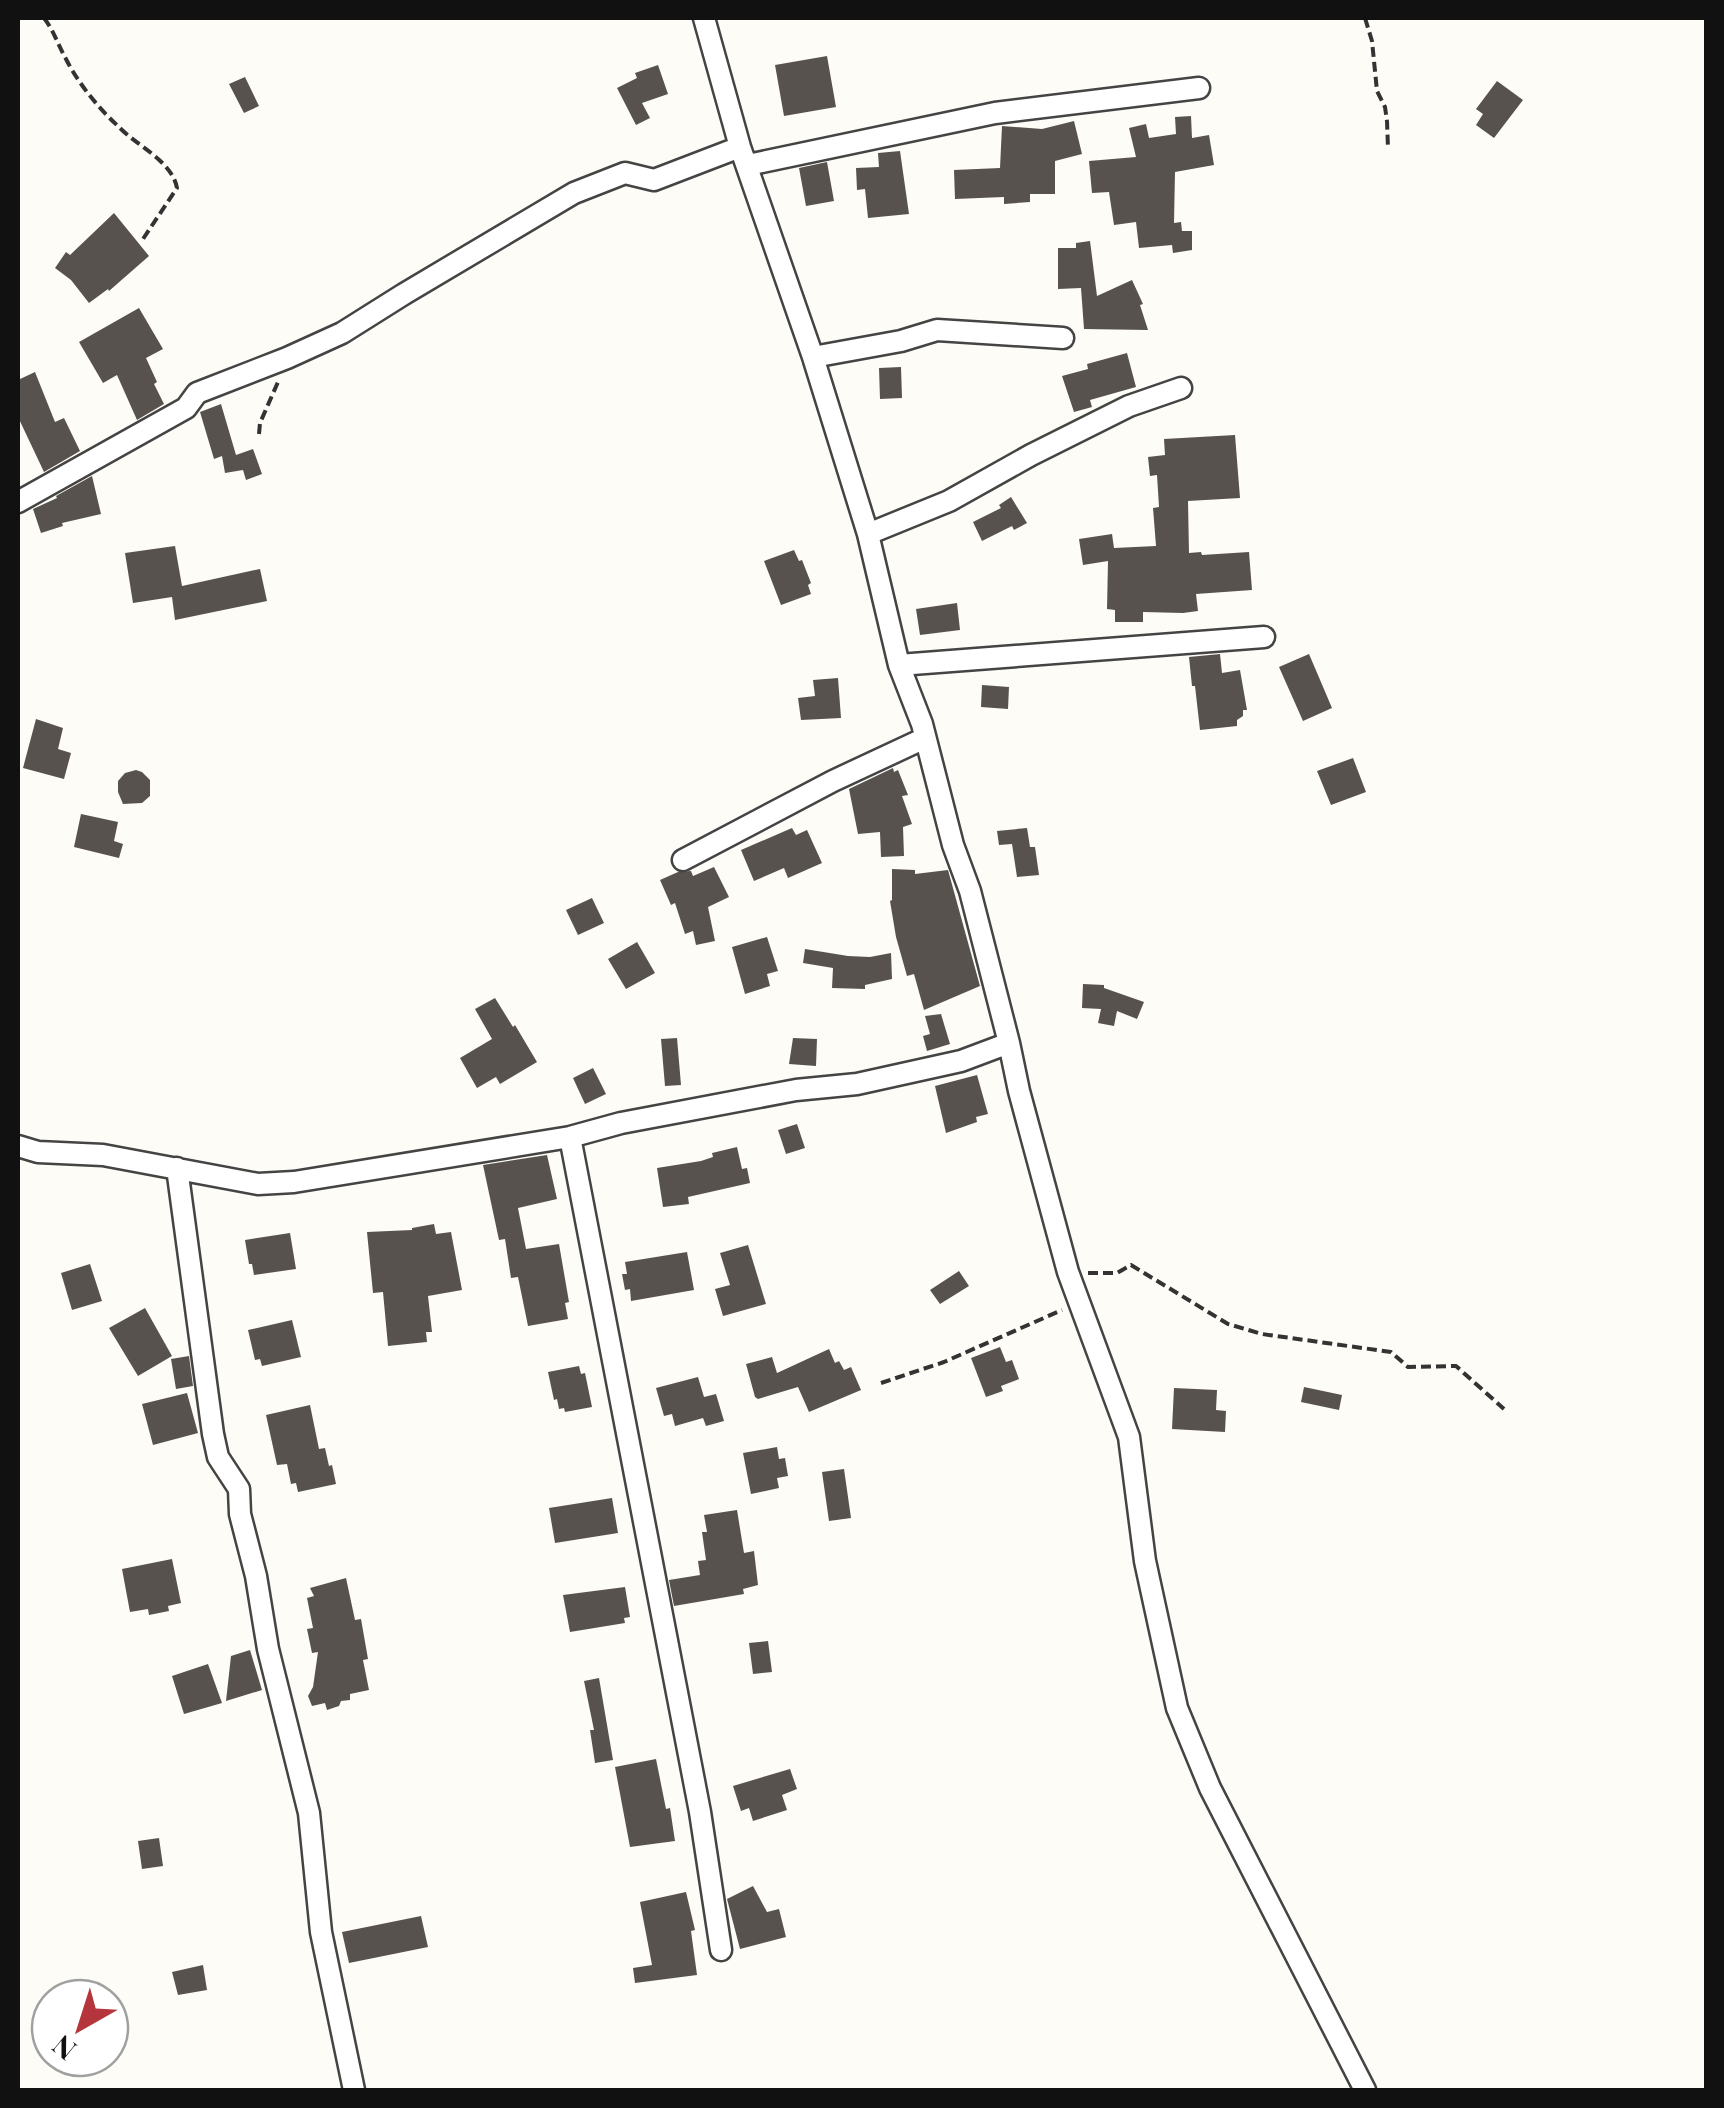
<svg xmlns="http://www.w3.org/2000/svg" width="1724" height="2108" viewBox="0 0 1724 2108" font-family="'Playfair Display',serif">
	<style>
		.building { fill: #58524e }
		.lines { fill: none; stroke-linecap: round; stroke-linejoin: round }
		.minor-casing { stroke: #444; stroke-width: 25 }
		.path { stroke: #333; stroke-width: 4; stroke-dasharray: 10 5; stroke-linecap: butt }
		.minor { stroke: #fff; stroke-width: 20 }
	</style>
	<rect width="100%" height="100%" fill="#fefcf6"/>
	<path class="building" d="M827,56l9,51 -52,9 -9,-51z
		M658,65l10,29 -26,9 8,15 -14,7 -19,-37 20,-10 -2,-5z
		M245,77l14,29 -15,7 -15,-29z
		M1497,81l26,19 -29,38 -18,-13 7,-11 -7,-5z
		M1191,116l1,22 17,-3 5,30 -39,7 -1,51 7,-1 1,9h10v19l-19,3 -1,-8 -33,3 -3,-26 -22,3 -5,-33 -17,1 -3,-32 47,-4 -7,-29 17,-4 3,14 27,-4 -1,-17z
		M1074,121l8,33 -27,7v33h-25v8l-26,2v-7l-49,2 -1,-29 46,-2 2,-42 40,3z
		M900,151l9,63 -41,4 -3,-29 -8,1 -1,-22 23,-1 -1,-14z
		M827,162l7,39 -28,5 -7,-38z
		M114,213l35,43 -40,35 -1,-2 -19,14 -18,-23 -16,-12 11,-16 4,3z
		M1090,241l7,55 35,-16 11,24 -3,1 8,25 -64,-1 -3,-41 -23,1v-41h18v-5z
		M139,308l24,41 -17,9 11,24 -3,2 10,20 -27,16 -20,-45 -14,8 -24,-41z
		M1127,353l9,34 -46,13 2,7 -18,5 -12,-36 26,-7 -1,-5z
		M901,367l1,31 -22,1 -1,-31z
		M35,372l20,50 9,-4 16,33 -36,21 -26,-55v-37z
		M221,404l15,51 17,-6 9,25 -16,6 -3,-10 -18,3 -3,-17 -8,3 -14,-47z
		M1235,435l5,63 -52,3 1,52 12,-1 1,3 47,-3 3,38 -56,4 2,17 -15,2 -40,-1v10h-28v-12l-8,-1 1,-48 -25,4 -4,-26 33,-5 2,14 42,-2 -3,-38 6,-1 -2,-32 -7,1 -2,-19 17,-2 -1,-16z
		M92,476l9,38 -39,9 1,3 -22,7 -8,-24 24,-11 -1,-2z
		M1011,497l16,26 -13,7 -2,-4 -30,15 -9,-19 28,-14 -2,-3z
		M175,546l7,40 78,-17 7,32 -92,19 -3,-23 -39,6 -8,-50z
		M794,550l5,11 3,-1 9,23 -3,2 3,9 -30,11 -17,-44z
		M957,603l3,27 -40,5 -4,-26z
		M1220,654l2,19 18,-3 7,40h-4v6l-6,4v6l-37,4 -5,-44h-3l-3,-29z
		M1309,654l23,54 -29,13 -24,-54z
		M838,678l3,40 -40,2 -3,-22 17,-2 -2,-16z
		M982,685l27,2 -1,22 -27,-2z
		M36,719l27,9 -5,21 13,4 -7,26 -41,-11z
		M1353,758l13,34 -35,13 -14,-34z
		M893,768l1,4 4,-2 10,25 -6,1 10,28 -9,3 1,29 -23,1 -1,-25 -22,2 -9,-45z
		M136,770l6,2 8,8v16l-8,7 -19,1 -5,-12v-11l7,-8z
		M81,814l37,8 -4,19 9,3 -4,14 -45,-11z
		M792,828l4,7 11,-5 15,33 -34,15 -4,-10 -30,13 -13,-31z
		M1027,828l3,19h5l4,28 -22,2 -5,-33 -13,1 -2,-14z
		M714,867l15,30 -21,10 7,34 -19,4 -3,-14 -8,3 -10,-31 -4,2 -11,-25 18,-8 13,-1 2,5z
		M892,869l23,1v4l33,-4 32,116 -56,24 -10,-36 -7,2 -11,-39 -6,-36 2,-1z
		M592,898l12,25 -26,12 -12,-25z
		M767,937l11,34 -11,3 3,12 -25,8 -13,-47z
		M637,942l18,31 -29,16 -18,-30z
		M805,949l43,7 22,1 21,-4 1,26 -27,6v4l-33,-1 1,-20 -30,-5z
		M1083,984l21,1v3l40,14 -7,17 -20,-8 -3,15 -16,-3 3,-14 -19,-1z
		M495,998l18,29 2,-2 22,37 -37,22 -4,-7 -19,11 -17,-30 32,-19 -17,-30z
		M941,1014l9,30 -23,7 -4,-15 7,-2 -5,-18z
		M677,1038l4,47 -16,1 -4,-47z
		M793,1038l24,1 -1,27 -27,-2z
		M593,1068l13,26 -21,10 -12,-26z
		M977,1075l11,39 -12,3 1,5 -31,11 -11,-47z
		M797,1124l8,24 -19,6 -8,-24z
		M737,1147l5,22 5,-1 3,15 -62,14 1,7 -26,3 -6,-39 44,-7 12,-4 -1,-4z
		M547,1155l10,44 -39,9 8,41 33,-5 10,58 -4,1 3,16 -40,7 -10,-49 -7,1 -6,-39 -6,1 -16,-75z
		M434,1224l2,10 15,-2 11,58 -34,6 4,36h-6l1,10 -39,4 -5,-54 -10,1 -6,-61 45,-2v-2z
		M290,1233l6,36 -42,6 -2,-11h-3l-4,-24z
		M748,1245l18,59 -43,12 -8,-27 15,-4 -10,-32z
		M687,1252l7,38 -63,11 -1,-12 -5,1 -3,-16h5l-2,-12z
		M90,1264l12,37 -30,9 -11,-37z
		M959,1271l10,15 -29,18 -10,-14z
		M145,1308l27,48 -34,20 -29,-48z
		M292,1320l9,37 -39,9 -2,-7 -5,1 -7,-30z
		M1000,1347l6,15 6,-2 7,19 -18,7 2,5 -17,6 -15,-39z
		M829,1349l6,14 4,-2 5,9 7,-3 10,23 -52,22 -11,-25 -40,12 -3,-2 -9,-33 26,-7 5,16z
		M189,1356l4,30 -17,3 -5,-30z
		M579,1366l2,8 4,-1 7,34 -27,5 -1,-4 -5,1 -2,-10 -3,1 -6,-28z
		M698,1377l6,20 12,-3 8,27 -18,5 -3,-8 -28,8 -3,-12 -8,2 -8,-28z
		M1304,1387l38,8 -3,15 -38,-8z
		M1174,1388l43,2 -1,20 10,1 -1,21 -53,-3z
		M187,1393l11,40 -45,12 -11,-41z
		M310,1405l9,44 6,-1 4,18 3,-1 4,19 -38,8 -2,-9 -5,1 -4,-20 -10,1 -11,-50z
		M777,1447l2,12 6,-1 3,18 -11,2 2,10 -28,6 -8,-41z
		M844,1469l7,49 -22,3 -7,-49z
		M612,1498l6,35 -63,10 -6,-35z
		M737,1510l7,43 10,-2 4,34 -15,4 1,5 -70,12 -5,-26 31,-5 -2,-14 8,-1 -4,-28h5l-3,-17z
		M172,1559l9,44 -13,3 1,5 -20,4 -1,-6 -18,3 -8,-43z
		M346,1578l9,42 6,-1 7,40 -5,1 6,30 -19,4v6l-9,1 -2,5 -12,4 -2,-7 -13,3 -4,-10 5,-9 5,-35 -6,1 -5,-24 6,-1 -6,-30 7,-2 -4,-8z
		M625,1587l5,30 -6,1 1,5 -55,9 -7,-37z
		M768,1641l4,31 -19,2 -4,-31z
		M250,1650l12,40 -36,11 5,-45z
		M208,1664l14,39 -38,11 -12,-38z
		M599,1678l14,82 -18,3 -5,-33h4l-10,-49z
		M656,1759l10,50 4,-1 5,33 -45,6 -15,-80z
		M790,1769l7,20 -15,6 5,15 -34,11 -4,-13 -8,3 -8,-25z
		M159,1838l4,28 -21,3 -4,-28z
		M753,1886l14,26 12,-3 7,28 -46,12 -13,-50z
		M686,1892l9,38 -4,1 6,44 -62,8 -2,-15 19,-3 -12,-63z
		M421,1916l7,31 -79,16 -7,-31z
		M203,1965l4,25 -29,5 -6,-23z"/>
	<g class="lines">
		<g class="minor-casing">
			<path id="minor" d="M748,165l247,-52 204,-25
				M813,357l88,-16 36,-11 126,8
				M18,502l168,-94 11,-15 90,-35 55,-25 62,-39 170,-101 51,-20 29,7 86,-33
				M868,534l81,-33 82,-46 98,-49 52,-18
				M899,665l365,-28
				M683,860l150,-79 92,-43
				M1009,1043l10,48 49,181 61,165 16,124 32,147 33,80 155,302
				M570,1137l130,675 21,138
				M18,1146l20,6 65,3 155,29 36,-2 276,-45 51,-14 175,-33 61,-6 104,-23 48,-18 -39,-152 -17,-46 -31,-121 -23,-59 -31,-131 -55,-177 -73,-210 -36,-129
				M177,1168l36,266 5,23 21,32 1,25 16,62 12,73 41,164 12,119 33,158"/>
		</g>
		<path class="path" d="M44,18c10,13 14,27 22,41 12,24 33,50 53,68 18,19 53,34 58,61l-36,54
			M1365,18l7,23 5,50 8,16 2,14 1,27
			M259,434l1,-11 18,-41
			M1088,1273h29l14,-8 97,59 34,10 129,18 17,15 48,-1 48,43
			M881,1383l63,-21 118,-52"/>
		<use href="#minor" class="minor"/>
	</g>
	<rect width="1724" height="2108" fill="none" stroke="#111111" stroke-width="40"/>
	<g transform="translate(80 2028) rotate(219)"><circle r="48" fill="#ffffff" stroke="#a0a0a0" stroke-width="2.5"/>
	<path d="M0-8L18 38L0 25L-18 38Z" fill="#b4363c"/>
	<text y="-15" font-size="28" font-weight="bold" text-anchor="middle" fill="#111111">N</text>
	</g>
</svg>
